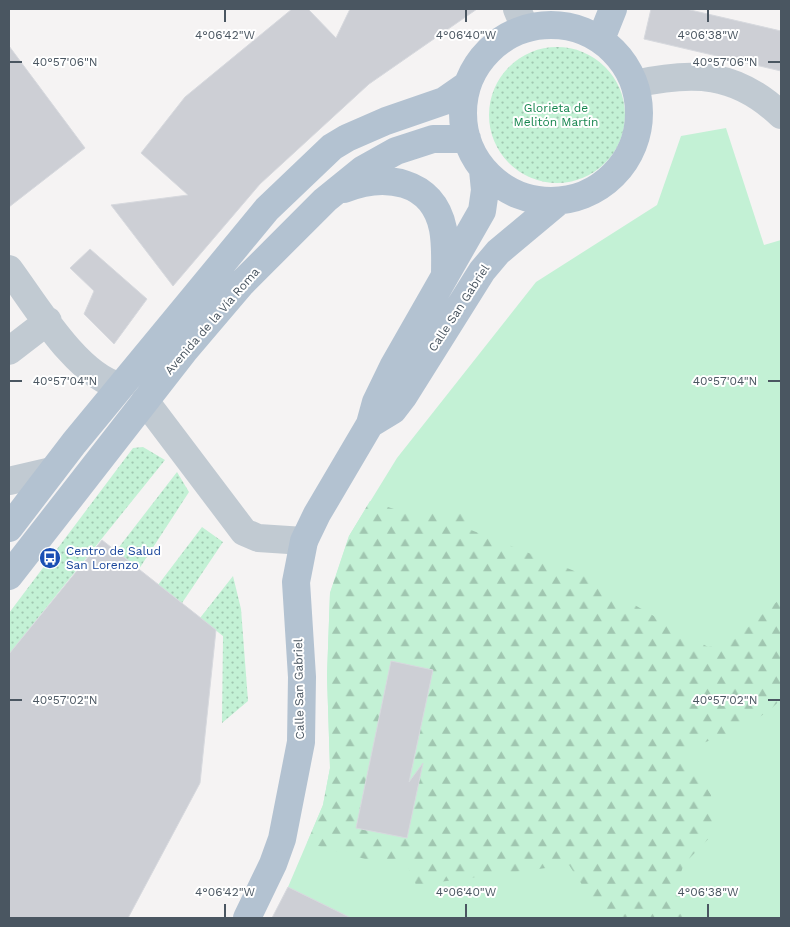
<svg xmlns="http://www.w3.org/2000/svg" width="790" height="927" viewBox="0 0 790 927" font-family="'Work Sans',sans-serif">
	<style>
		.grass { fill: #c3f1d5 }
		.forest { fill: url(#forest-firs) }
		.garden { fill: url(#garden-dots) }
		.building { fill: #cdcfd5; stroke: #d7d9de }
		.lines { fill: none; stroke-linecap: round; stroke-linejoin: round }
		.minor { stroke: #c1cad2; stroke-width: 28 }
		.major { stroke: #b3c2d1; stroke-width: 28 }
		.ticks { fill: none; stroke: #4a5661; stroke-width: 2 }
		.labels { text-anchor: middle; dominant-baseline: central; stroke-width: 4; stroke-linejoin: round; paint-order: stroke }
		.park-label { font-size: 12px; fill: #17864f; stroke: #fff }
		.street-label { font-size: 12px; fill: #4a5661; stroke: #fff }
		.transit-label { font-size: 12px; fill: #164399; stroke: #fff; text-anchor: start }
		.ticks-label { font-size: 12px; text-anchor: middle; fill: #4a5661; stroke: #fff; stroke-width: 4; stroke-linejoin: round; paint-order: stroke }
	</style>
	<defs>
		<pattern id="forest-firs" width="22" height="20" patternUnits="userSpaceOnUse" patternTransform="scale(1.25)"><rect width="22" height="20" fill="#c3f1d5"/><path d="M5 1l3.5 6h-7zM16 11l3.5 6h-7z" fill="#a0c6b0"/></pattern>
		<pattern id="garden-dots" width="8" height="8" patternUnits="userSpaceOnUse" patternTransform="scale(1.25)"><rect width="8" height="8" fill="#c3f1d5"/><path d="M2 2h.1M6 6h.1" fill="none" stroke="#a0c6b0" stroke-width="1.8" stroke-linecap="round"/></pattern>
	</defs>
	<rect width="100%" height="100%" fill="#f5f3f3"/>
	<path class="grass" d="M726,128l38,117 17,-5v678h-431l-62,-31 35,-82 7,-37 -3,-92 3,-83 19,-57 48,-78 139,-176 121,-77 24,-69z"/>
	<path class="forest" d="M370,501l30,10 65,2 6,17 106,42 131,75 23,-5 50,-44v101c-24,27 -65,38 -98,52l28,44 6,35 -33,34 -9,25 20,29h-91l-35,-53 -153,20 -11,-25 -11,7 -87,-24 16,-38 7,-37 -3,-92 3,-83 19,-57z"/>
	<path class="garden" d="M489 115a68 68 0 1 1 136 0a68 68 0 1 1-136 0Z
		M143,447l22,13 -156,194v-41l124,-165z
		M177,472l12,20 -50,77 -23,-18z
		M202,527l21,15 -41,61 -24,-18z
		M233,576l8,33 7,92 -26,22 1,-87 -23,-18z"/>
	<path class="building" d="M292,9h16l28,29 14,-29h127l-108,75 -109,100 -87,102 -62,-81 77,-10 -47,-42 44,-56z
		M651,9h35l95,22v40l-137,-32z
		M9,46l76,102 -76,59z
		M90,249l57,50 -33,45 -30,-30 10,-23 -24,-23z
		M102,540l114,90 -16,153 -72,135h-119v-264z
		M391,661l42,9 -24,112 14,-19 -16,75 -51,-10z
		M288,887l63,31h-79z"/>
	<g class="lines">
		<path class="minor" d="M517,9l8,19
			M635,84c58,-13 101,-12 146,31
			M9,269c26,35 68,107 111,117
			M9,351l39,-30
			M145,401l99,131 14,6 46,3
			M9,481l43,-10"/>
		<path class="major" d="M463 113a88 88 0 1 1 176 0a88 88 0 1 1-176 0Z
			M601,39l12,-30
			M344,189c40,-16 89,-10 99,40 3,16 2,31 2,47
			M370,424l23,-14 10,-13 79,-126 16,-19 61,-51
			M9,528l65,-85 193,-234 65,-62 15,-9 39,-17 58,-20 23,-16
			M9,576l176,-226 57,-67 83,-83 37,-30 34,-19 37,-12h34
			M247,918l26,-54 9,-25 19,-97 1,-65 -6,-95 8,-41 13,-27 53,-90 6,-22 17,-35 89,-156 3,-21 -2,-20"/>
	</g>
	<path class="ticks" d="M225,10v12M466,10v12M708,10v12M10,62h12M768,62h12M10,381h12M768,381h12M10,700h12M768,700h12M225,904v13M466,904v13M708,904v13"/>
	<defs>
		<g id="bus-disc" transform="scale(1.125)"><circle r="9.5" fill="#1a4fb4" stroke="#fff"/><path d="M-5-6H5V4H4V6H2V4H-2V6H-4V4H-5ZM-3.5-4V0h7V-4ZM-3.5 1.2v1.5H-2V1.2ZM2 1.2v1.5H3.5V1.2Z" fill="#fff"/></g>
	</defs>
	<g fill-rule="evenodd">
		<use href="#bus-disc" x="50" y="558"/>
	</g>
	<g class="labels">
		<g class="park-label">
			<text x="556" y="108">Glorieta de<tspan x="556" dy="14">Melitón Martín</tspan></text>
		</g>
		<g class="street-label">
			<text transform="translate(459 308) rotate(-57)">Calle San Gabriel</text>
			<text transform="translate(212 321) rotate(-49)">Avenida de la Vía Roma</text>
			<text transform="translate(299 689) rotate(-91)">Calle San Gabriel</text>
		</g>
		<g class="transit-label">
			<text x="66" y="551">Centro de Salud<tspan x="66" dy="14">San Lorenzo</tspan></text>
		</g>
	</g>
	<g class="ticks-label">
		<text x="225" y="39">4°06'42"W</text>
		<text x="466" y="39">4°06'40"W</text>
		<text x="708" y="39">4°06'38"W</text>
		<text x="65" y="66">40°57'06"N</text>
		<text x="725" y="66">40°57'06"N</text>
		<text x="65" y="385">40°57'04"N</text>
		<text x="725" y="385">40°57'04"N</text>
		<text x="65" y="704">40°57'02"N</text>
		<text x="725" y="704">40°57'02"N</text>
		<text x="225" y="896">4°06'42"W</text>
		<text x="466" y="896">4°06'40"W</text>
		<text x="708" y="896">4°06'38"W</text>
	</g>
	<rect width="790" height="927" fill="none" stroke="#4a5661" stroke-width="20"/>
</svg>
